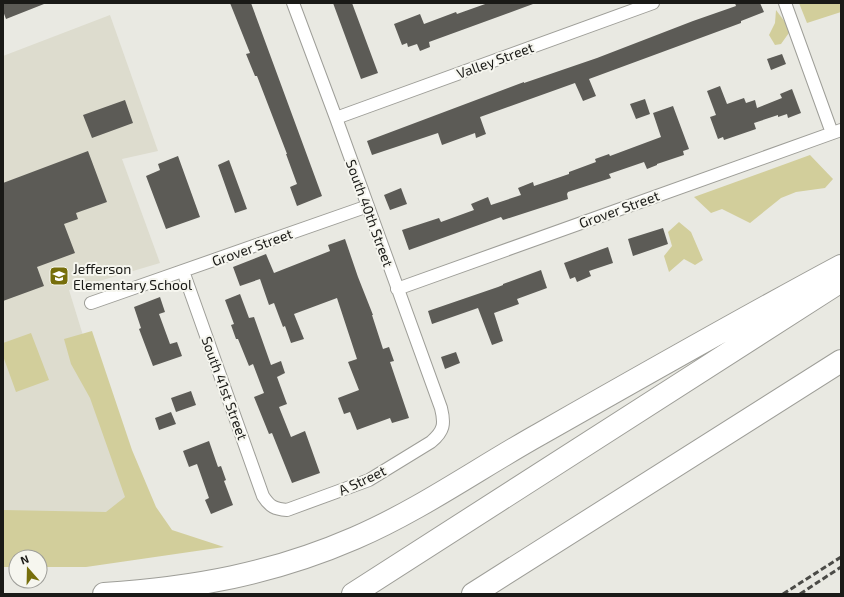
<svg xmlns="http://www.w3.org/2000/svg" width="844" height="597" viewBox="0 0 844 597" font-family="'Exo 2',sans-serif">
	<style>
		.built { fill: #dddcce }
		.green { fill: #d2ce9b }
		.building { fill: #5c5b56 }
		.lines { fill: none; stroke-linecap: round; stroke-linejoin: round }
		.minor-casing { stroke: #9e9e98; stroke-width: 14 }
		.motorway-casing { stroke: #9e9e98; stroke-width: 24 }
		.minor { stroke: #fff; stroke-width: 12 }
		.motorway { stroke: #fff; stroke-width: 22 }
		.rail { stroke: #4b4b47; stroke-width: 3; stroke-dasharray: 6 3; stroke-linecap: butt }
		.labels { text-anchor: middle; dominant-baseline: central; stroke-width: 4; stroke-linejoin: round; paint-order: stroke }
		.street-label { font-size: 14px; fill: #1a1a17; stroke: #f6f6ef }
		.poi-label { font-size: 14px; fill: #1a1a17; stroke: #f6f6ef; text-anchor: start }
	</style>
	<rect width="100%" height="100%" fill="#e9e9e2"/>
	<path class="built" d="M110,15l48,136 -36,8 38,104 -91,27 69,224 -135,3v-461z"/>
	<path class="green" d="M799,3h42v9l-34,11z
		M776,10l15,20 -10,14 -6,1 -6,-10 6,-12z
		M810,155l23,24 -8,9 -29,4 -15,6 -31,25 -28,-14 -11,4 -17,-16z
		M679,222l12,10 12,28 -8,5 -11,-6 -15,13 -5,-16 8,-10 -4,-14z
		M92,331l40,119 24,57 16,23 52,17 -138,20h-46v-10h-24v10h-13v-57l103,2 19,-15 -35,-99 -19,-34 -7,-25z
		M31,333l18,47 -33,12 -13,-36v-13z"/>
	<path class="building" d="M3,3h41v1l-38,15 -3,-8z
		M230,3h21l71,193 -25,10 -7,-19 7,-3 -11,-30h1l-30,-78h-2l-9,-22 4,-1z
		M333,3h19l26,70 -17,6z
		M488,3h45v1l-104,38 1,5 -10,4 -3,-7 -9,3 -1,-4 -5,2 -8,-21 26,-10 4,10 32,-12 1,2z
		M735,3h25l4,9 -23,9v2l-152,56 7,17 -13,5 -8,-18 -95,34 6,17 -10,4 -1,-5 -33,12 -4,-12 -66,22 -5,-14 157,-59v1l73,-25 96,-37 43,-15z
		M782,54l4,10 -15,6 -4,-11z
		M720,86l7,18 17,-6 2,5 9,-3 2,8 25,-10 -2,-4 12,-5 9,24 -13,5 -1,-4 -9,3v-2l-24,8 2,6 -32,11 -1,-3 -5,2 -8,-22 6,-2 -9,-24z
		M645,99l5,15 -14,5 -6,-15z
		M125,100l8,23 -41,15 -9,-23z
		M673,106l16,43 -6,2 1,4 -27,9v1l-10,4 -3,-7 -35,12 2,4 -43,14 -1,2 1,5 -65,21 -2,-3 -92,33 -7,-20 37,-12 2,4 33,-12 -3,-6 17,-7 3,8 30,-10 -3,-7 15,-6 1,4 35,-12v-2l27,-10 -1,-3 14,-5 1,2 51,-19 -8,-24z
		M88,151l19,51 -31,11 2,6 -14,5 11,29 -38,14 7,19 -41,15v-118z
		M178,156l22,61 -34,12 -20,-53 14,-6 -2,-6z
		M229,160l18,49 -12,4 -17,-48z
		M401,188l6,16 -17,6 -6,-15z
		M663,228l5,16 -35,12 -5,-17z
		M345,239l13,38 15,38h-1l11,34 6,-2 5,14 -4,1 19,56 -17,5 -2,-5 -33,12 -7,-18 -6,2 -6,-16 21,-8 -11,-28 9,-3 -20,-61 -43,16 10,25 -13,4 -6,-17 -2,1 -9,-24 -5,2 -9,-26 -20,7 -7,-19 33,-13 8,19 56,-22 -2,-6z
		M608,247l5,16 -24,8 2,5 -14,6 -2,-5 -5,2 -6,-16z
		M541,270l6,18 -30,11 2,5 -25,9 9,28 -11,4 -14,-37 -46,16 -4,-13 70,-24 5,-2v-1z
		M240,294l9,24 5,-1 17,48 10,-4 4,12 -8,4 10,27 -8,3 12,30 14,-6 15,42 -28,10 -20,-50 -3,1 -15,-37 10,-4 -11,-29 -4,2 -11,-27h-2l-5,-14 3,-1 -9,-24z
		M160,297l5,15 -6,2 11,30 7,-2 5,14 -29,10 -14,-37 2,-1 -7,-21z
		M456,352l4,11 -15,6 -4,-12z
		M191,391l5,14 -20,7 -5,-14z
		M171,412l5,12 -17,6 -4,-12z
		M209,441l9,26 3,-1 5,14 -2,1 9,24 -22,9 -6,-14 4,-2 -12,-34 -8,3 -6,-16z"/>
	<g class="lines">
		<g class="minor-casing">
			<path id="minor" d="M785,3l47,130
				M336,118l317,-115
				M183,271l80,225c7,11 12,13 24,14l82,-30 62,-38c13,-11 14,-18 10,-34l-105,-290 -43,-115
				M397,289l444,-159
				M91,303l277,-97"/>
		</g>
		<g class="motorway-casing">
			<path id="motorway" d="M104,594c90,-6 168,-20 251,-56 65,-28 124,-70 185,-104 100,-57 200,-114 301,-168
				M353,594l488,-313
				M473,594l368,-233"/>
		</g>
		<use href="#minor" class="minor"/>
		<use href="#motorway" class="motorway"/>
		<path class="rail" d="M783,594l58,-37
			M800,594l41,-27"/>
	</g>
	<defs>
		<g id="school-square" transform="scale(1)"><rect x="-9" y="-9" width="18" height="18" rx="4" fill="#766e0b" stroke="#f6f6ef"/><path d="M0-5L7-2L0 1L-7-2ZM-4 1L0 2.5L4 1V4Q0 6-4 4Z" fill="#fff"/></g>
	</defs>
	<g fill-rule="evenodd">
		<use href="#school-square" x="59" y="276"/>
	</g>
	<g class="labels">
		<g class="street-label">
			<text transform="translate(495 60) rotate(-20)">Valley Street</text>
			<text transform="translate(619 209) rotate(-20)">Grover Street</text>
			<text transform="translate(370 213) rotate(70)">South 40th Street</text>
			<text transform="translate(252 247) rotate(-20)">Grover Street</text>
			<text transform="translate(225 388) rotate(70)">South 41st Street</text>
			<text transform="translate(362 480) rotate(-25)">A Street</text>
		</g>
		<g class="poi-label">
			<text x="73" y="268">Jefferson<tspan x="73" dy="16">Elementary School</tspan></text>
		</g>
	</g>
	<rect width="844" height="597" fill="none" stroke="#1a1a17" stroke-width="8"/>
	<g transform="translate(28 569) rotate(340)"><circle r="19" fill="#f6f6ef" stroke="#9e9e99"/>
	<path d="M0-3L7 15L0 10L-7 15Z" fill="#766e0b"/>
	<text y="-6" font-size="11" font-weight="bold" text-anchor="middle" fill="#1a1a17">N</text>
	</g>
</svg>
